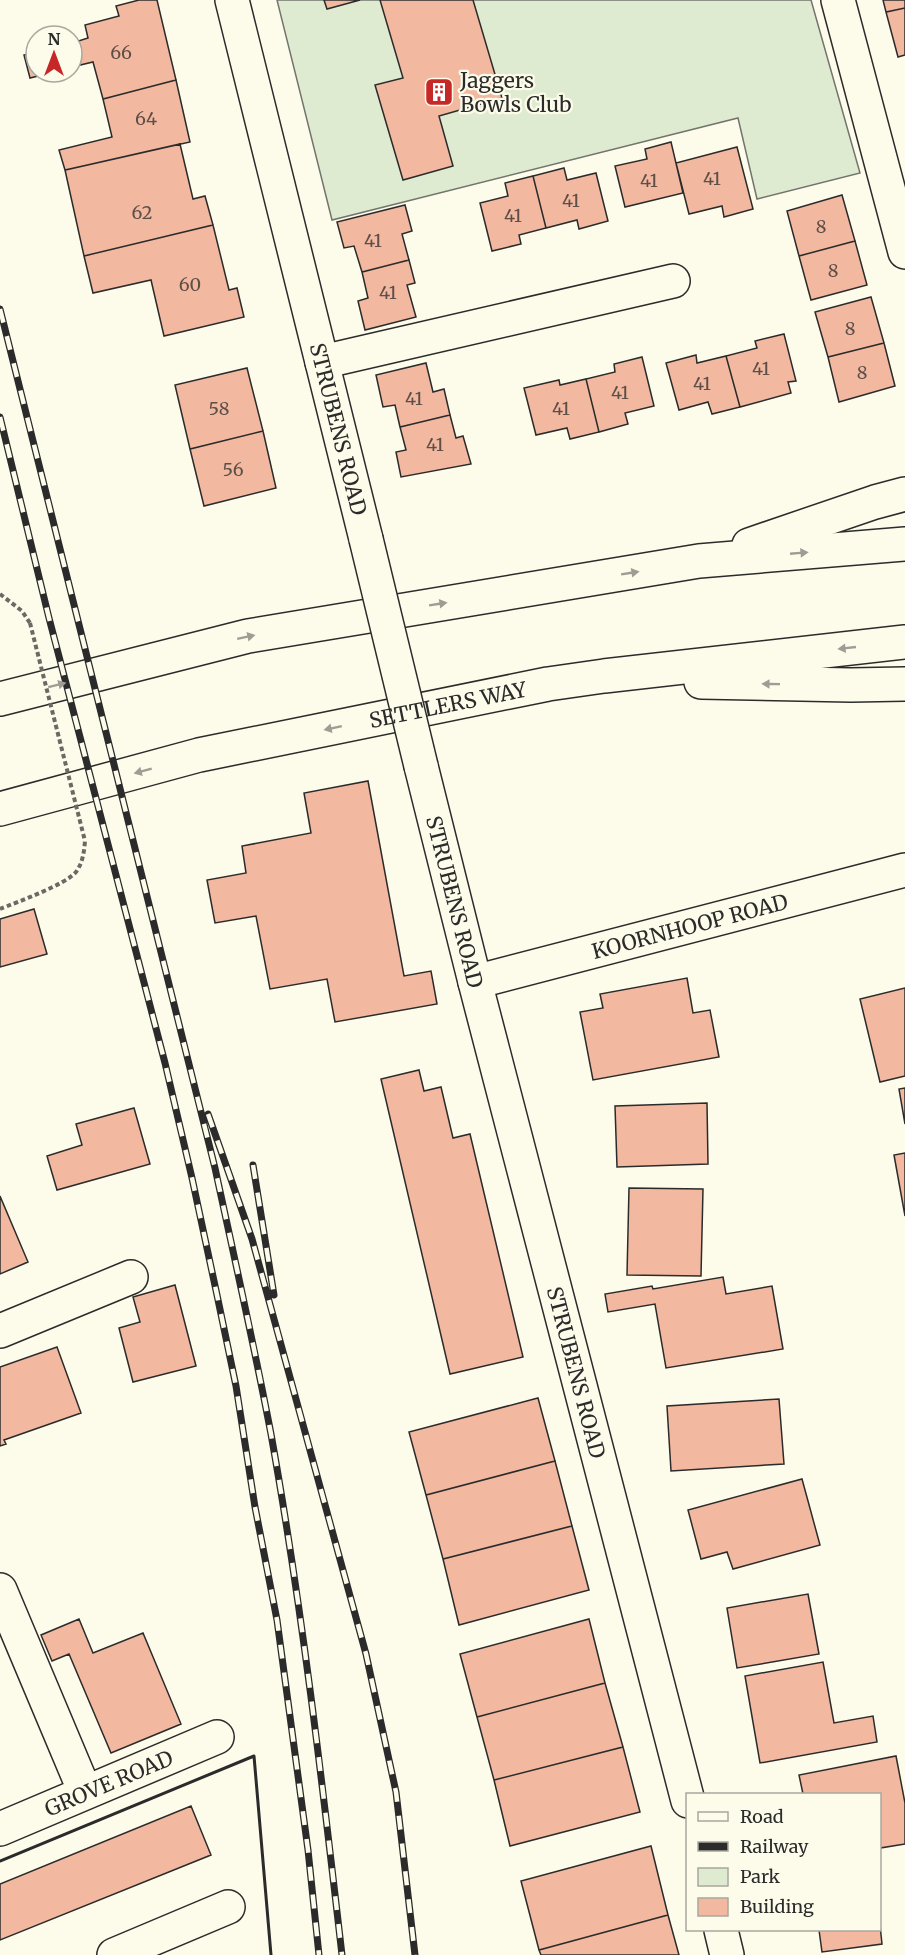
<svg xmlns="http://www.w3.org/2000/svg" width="905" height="1955" viewBox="0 0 905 1955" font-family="Merriweather,serif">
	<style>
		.green { fill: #deebd1; stroke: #74746e; stroke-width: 1.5 }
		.building { fill: #f2b8a0; stroke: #2b2b2b; stroke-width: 1.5 }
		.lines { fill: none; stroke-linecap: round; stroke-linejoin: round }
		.minor-casing { stroke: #2b2b2b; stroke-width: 36 }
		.highway-casing { stroke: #2b2b2b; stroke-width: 36 }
		.path { stroke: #6a6964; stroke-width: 4; stroke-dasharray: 4.5 3; stroke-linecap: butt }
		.minor { stroke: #fdfbea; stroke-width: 33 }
		.highway { stroke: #fdfbea; stroke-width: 33 }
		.rail-casing { stroke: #2b2b2b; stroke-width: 7 }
		.rail { stroke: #fdfbea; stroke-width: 4.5; stroke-dasharray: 14; stroke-linecap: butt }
		.minor-bridge-casing { stroke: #2b2b2b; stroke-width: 36; stroke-linecap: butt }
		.path-bridge { stroke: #6a6964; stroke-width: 4; stroke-dasharray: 4.5 3; stroke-linecap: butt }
		.minor-bridge { stroke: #fdfbea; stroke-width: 33 }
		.wall { stroke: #2b2b2b; stroke-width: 3 }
		.oneway { fill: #9e9d94 }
		.labels { text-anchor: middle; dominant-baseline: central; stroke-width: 4.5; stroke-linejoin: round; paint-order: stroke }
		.number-label { font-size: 18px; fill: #5d4e48 }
		.poi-label { font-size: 21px; fill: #2b2b2b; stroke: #fdfbea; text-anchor: start }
		.street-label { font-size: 21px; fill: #2b2b2b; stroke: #fdfbea }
	</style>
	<rect width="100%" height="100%" fill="#fdfbea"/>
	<path class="green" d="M277,0h534l49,173 -103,26 -19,-81 -406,102z"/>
	<path class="building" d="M139,0h18l19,80 -73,19 -10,-37 -21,5v-24l16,-5 -3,-13 34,-9 -3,-10z
		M324,0h36l-33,9z
		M380,0h93l29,98 -63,18 14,50 -50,14 -28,-95 28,-7z
		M883,0h22v8l-19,4z
		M905,8v47l-7,2 -12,-45z
		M36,52v20h18l-24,6 -6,-23z
		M176,80l14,62 -125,28 -6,-20 53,-13 -9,-38z
		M671,142l12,51 -58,14 -10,-41 32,-7 -2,-10z
		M180,144l13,55 12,-3 8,29 -129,31 -19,-86z
		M737,147l16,62 -29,8 -2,-11 -33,8 -13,-51z
		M564,168l3,12 29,-7 12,48 -29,8 -2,-9 -31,8 -13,-52z
		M533,176l13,52 -27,7 2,9 -29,7 -12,-48 28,-7 -3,-13z
		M842,195l13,46 -56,15 -12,-45z
		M405,205l7,26 -10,3 7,26 -47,12 -8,-26 -10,2 -7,-26z
		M213,225l16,65 8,-2 7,29 -80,19 -13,-56 -58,13 -9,-37z
		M855,241l12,44 -56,15 -12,-44z
		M409,260l6,23 -8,2 9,32 -51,13 -7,-29 10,-3 -6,-26z
		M871,297l13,46 -56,14 -13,-45z
		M784,334l12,47 -8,1 3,11 -51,14 -14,-51 31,-8 -2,-7z
		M884,343l11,43 -56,16 -11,-45z
		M696,355l1,8 29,-7 14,51 -28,7 -4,-12 -29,8 -13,-47z
		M642,357l12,49 -29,7 3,11 -29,8 -13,-53 29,-7 -1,-8z
		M426,363l7,29 11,-3 6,26 -50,12 -5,-22 -12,2 -7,-32z
		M247,368l16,63 -73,18 -15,-64z
		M586,379l13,53 -29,7 -3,-11 -31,7 -12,-47 35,-8 1,5z
		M450,415l6,23 7,-2 8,28 -70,13 -5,-25 10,-2 -6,-23z
		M263,431l13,57 -72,18 -14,-57z
		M368,781l36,195 27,-5 6,33 -102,18 -8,-43 -57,10 -14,-73 -41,7 -8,-43 39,-7 -4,-27 69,-13 -7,-40z
		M34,909l13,45 -47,13v-48z
		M687,978l6,35 17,-3 9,47 -126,23 -13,-68 23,-4 -3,-14z
		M905,988v88l-25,6 -20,-83z
		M419,1070l5,21 17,-4 12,51 17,-4 53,223 -73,17 -69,-295z
		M905,1088v36l-6,-35z
		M707,1103l1,61 -91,3 -2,-61z
		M134,1108l16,56 -93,26 -10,-34 35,-11 -6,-21z
		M905,1153v63l-11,-61z
		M629,1188l74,1 -2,87 -74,-1z
		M0,1196l28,66 -28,12z
		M723,1277l3,17 46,-8 11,63 -117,19 -11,-64 -47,8 -3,-18 47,-8 1,3z
		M175,1285l21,81 -63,16 -14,-54 21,-6 -7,-25z
		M57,1347l24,66 -77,27 2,4 -6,2v-79z
		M538,1398l17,63 -129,34 -17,-63z
		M779,1399l5,65 -113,7 -4,-65z
		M555,1461l17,65 -129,33 -17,-64z
		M802,1479l18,66 -87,24 -6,-17 -26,7 -13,-49z
		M572,1526l17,64 -130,35 -16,-66z
		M808,1594l11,60 -82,14 -10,-60z
		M79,1619l14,34 50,-20 38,91 -70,29 -42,-99 -17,7 -11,-26z
		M589,1619l16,64 -128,34 -17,-63z
		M823,1662l11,61 39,-7 4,26 -117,21 -15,-87z
		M605,1683l18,64 -129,33 -17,-63z
		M623,1747l17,65 -130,34 -16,-66z
		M896,1756l9,47v41l-25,4v-54h-77l-4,-19z
		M191,1806l20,49 -211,85v-56z
		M651,1846l17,69 -129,35 -18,-69z
		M668,1915l11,40h-138l-2,-5z
		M880,1925l2,19 -60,8 -3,-22h61z"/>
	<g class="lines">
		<g class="minor-casing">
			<g id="minor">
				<path id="s1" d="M232,0l134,539"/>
				<path d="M838,0l67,252"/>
				<path d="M322,362l351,-81"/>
				<path id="s2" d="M421,766l54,216 213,819"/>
				<path id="s3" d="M475,982l430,-112"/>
				<path d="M0,1331l131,-54"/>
				<path d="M0,1590l85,202"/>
				<path id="s4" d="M0,1829l217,-92"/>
				<path d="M721,1930l6,25"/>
				<path d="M114,1955l114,-48"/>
			</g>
		</g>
		<g class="highway-casing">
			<g id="highway">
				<path d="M749,545l126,-43 30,-8"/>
				<path d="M701,682l150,3 54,-1"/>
				<path d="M0,699l248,-63 451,-75 206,-17"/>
				<path id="s5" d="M0,809l199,-54 349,-71 56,-8 301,-34"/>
			</g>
		</g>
		<path class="path" d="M0,594l22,17 8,12
			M0,909c17,-7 65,-24 76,-37 7,-10 8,-20 9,-31"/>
		<use href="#minor" class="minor"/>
		<use href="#highway" class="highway"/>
		<g class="rail-casing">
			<path id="rail" d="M0,309l215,859c19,88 39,177 56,266 31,173 51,347 71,521
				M0,417l49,201 116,445 27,115 25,117 19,91 19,121 22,113 31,230 11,105
				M208,1114l44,125 114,415 30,138 19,163
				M253,1165l21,130"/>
		</g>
		<use href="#rail" class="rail"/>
		<g class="minor-bridge-casing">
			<path id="minor-bridge" d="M366,539l55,227"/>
		</g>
		<path class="path-bridge" d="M30,623l55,218"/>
		<use href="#minor-bridge" class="minor-bridge"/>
		<path class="wall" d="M0,1861l254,-105 17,199"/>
	</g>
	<defs><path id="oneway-solid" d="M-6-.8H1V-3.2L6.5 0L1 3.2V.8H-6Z" transform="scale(1.5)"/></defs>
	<g class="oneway">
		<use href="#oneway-solid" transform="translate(799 553) rotate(-5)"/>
		<use href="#oneway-solid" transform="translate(630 573) rotate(-9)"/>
		<use href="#oneway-solid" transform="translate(438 604) rotate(-9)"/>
		<use href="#oneway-solid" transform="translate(246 637) rotate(-12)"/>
		<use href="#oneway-solid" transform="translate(847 648) rotate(174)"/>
		<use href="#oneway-solid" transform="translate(771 684) rotate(-179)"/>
		<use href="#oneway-solid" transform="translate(57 685) rotate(-14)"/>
		<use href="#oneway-solid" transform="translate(333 728) rotate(168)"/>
		<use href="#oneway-solid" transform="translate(143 771) rotate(165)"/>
	</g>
	<defs>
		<g id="building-square" transform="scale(1.5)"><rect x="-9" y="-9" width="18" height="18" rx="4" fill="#c62828" stroke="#fdfbea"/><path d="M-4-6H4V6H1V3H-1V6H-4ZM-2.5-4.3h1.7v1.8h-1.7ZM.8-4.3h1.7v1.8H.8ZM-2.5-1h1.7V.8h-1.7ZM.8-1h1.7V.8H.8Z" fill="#fff"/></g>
	</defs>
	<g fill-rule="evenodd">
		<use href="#building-square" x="439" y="92"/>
	</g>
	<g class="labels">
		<g class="number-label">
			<text x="121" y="52">66</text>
			<text x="146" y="118">64</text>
			<text x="712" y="178">41</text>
			<text x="649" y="180">41</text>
			<text x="571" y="200">41</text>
			<text x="142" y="212">62</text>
			<text x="513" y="215">41</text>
			<text x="821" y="226">8</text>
			<text x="373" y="240">41</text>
			<text x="833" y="270">8</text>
			<text x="190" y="284">60</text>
			<text x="388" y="292">41</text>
			<text x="850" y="328">8</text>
			<text x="761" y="368">41</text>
			<text x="862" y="372">8</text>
			<text x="702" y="383">41</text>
			<text x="620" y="392">41</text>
			<text x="414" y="398">41</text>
			<text x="219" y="408">58</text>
			<text x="561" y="408">41</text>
			<text x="435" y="444">41</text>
			<text x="233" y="469">56</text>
		</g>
		<g class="poi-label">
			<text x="460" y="80">Jaggers<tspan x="460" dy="24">Bowls Club</tspan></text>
		</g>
		<g class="street-label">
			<text stroke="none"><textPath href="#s1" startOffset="442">STRUBENS ROAD</textPath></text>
			<text stroke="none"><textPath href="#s5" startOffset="460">SETTLERS WAY</textPath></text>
			<text stroke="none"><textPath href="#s2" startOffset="140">STRUBENS ROAD</textPath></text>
			<text stroke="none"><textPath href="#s3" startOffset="222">KOORNHOOP ROAD</textPath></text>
			<text stroke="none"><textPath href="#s2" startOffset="626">STRUBENS ROAD</textPath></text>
			<text stroke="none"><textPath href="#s4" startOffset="118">GROVE ROAD</textPath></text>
		</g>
	</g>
	<rect x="686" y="1793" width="195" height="138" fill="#fdfbea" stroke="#a9a89e" stroke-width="1.5"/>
	<rect x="698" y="1812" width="30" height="9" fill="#fdfbea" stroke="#a9a89e" stroke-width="1.5"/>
	<text x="740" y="1823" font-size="18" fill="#2b2b2b">Road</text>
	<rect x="698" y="1842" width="30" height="9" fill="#2b2b2b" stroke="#a9a89e" stroke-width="1.5"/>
	<text x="740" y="1853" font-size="18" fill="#2b2b2b">Railway</text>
	<rect x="698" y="1868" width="30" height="18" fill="#deebd1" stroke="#a9a89e" stroke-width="1.5"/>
	<text x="740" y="1883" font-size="18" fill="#2b2b2b">Park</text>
	<rect x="698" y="1898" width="30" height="18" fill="#f2b8a0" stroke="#a9a89e" stroke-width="1.5"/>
	<text x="740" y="1913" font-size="18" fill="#2b2b2b">Building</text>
	<g transform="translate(54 54)"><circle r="28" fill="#fdfbea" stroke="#a9a89e" stroke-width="1.5"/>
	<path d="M0-4.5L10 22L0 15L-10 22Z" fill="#c62828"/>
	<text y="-9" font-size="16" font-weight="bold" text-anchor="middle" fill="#2b2b2b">N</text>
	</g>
</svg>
